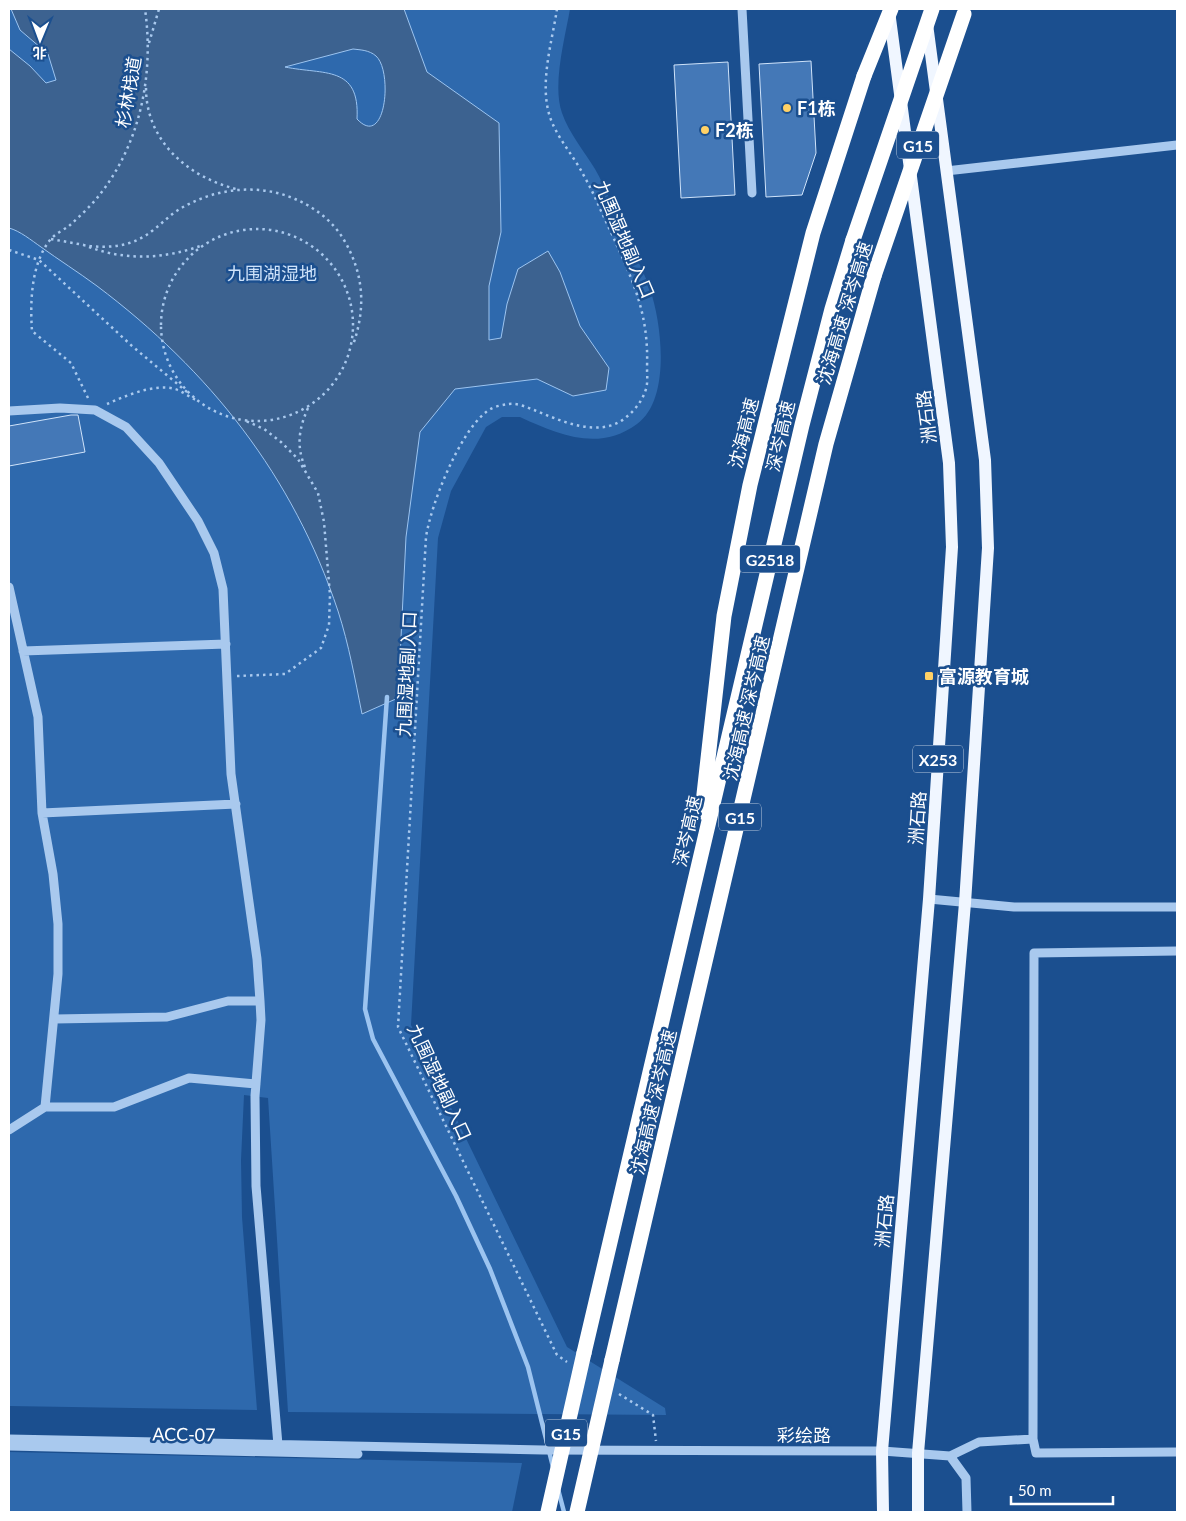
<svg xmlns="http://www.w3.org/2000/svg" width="1186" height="1521" viewBox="0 0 1186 1521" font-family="Lato,'Noto Sans SC',sans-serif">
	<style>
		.green { fill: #2e69ad }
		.water { fill: #3c6290; stroke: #9cc4f0; fill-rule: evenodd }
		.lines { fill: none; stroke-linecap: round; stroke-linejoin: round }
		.stream { stroke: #9cc4f0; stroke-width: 4.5 }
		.building { fill: #4478b7; stroke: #cfe3fa }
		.path { stroke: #a9c9ee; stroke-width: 2.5; stroke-dasharray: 2.5 4; stroke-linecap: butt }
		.minor { stroke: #a9c9ee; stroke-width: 9 }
		.major { stroke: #f0f6ff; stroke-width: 12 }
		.highway { stroke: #fff; stroke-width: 15 }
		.highway-bridge { stroke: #fff; stroke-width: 15 }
		.poi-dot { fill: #ffd166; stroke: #1b4f8f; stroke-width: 2 }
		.labels { text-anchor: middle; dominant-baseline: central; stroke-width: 5; stroke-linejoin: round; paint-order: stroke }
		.shield { fill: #1b4f8f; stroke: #bbcadd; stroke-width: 1 }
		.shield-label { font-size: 16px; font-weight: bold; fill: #fff }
		.street-label { font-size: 18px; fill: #fff; stroke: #1b4f8f }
		.poi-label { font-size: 18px; font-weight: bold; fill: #fff; stroke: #1b4f8f; text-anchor: start }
		.park-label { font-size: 18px; fill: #cfe3fa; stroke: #1b4f8f }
	</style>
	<rect width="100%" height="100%" fill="#1b4f8f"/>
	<path class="green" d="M9,9h561c-5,29 -18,76 -8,104 7,20 22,38 33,56 11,19 19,41 28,61 9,20 20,39 27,59 12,35 21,111 -13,135 -38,28 -78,11 -117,-7h-18l-16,10 -35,64 -13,47 -27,487 156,322 98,61 1,7 -378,-3 -20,-314 -24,-3 -3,65 1,57 15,193 -248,-4z
		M9,1452l513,11 -10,49h-503z"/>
	<path class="water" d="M11,9h393l23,63 72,51 2,109 -12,54v54l12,-2 6,-34 11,-35 30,-18 12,21 20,54 29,42 -3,22 -33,6 -36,-17 -82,10 -35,43 -14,105 -8,161 -36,16c-7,-35 -13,-69 -24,-103 -45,-135 -128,-240 -241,-325 -19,-14 -38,-26 -56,-39 -10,-7 -21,-16 -32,-19v-179l21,17 16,17 10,-3 -8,-26 -28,-24zM353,49c8,1 16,1 23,7 17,15 10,94 -19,63 3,-54 -33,-44 -72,-52z"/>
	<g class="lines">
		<path class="stream" d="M387,697l-22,312 8,30 83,157 34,73 38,98 25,100
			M558,1489l6,23"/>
	</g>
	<path class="building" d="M811,61l5,92 -14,42 -36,2 -7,-133z
		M728,62l7,133 -54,3 -7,-133z
		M71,415h7l7,37 -76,14v-40z"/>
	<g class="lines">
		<path class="path" d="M557,9c-5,33 -18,75 -7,108 7,21 24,39 34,59 10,17 17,36 26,54 22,49 39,82 37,137 0,7 1,15 -1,22 -4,13 -12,22 -22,30 -26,19 -63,2 -90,-9 -8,-3 -16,-7 -25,-6 -8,1 -18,3 -24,9 -26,21 -54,91 -59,124l-28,490 159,328 10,7
			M149,43l10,-34
			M146,88c0,53 42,89 90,101
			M161 325a96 96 0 1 1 192 0a96 96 0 1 1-192 0Z
			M51,239l33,6
			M83,245c24,4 49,2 69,-14 8,-6 15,-13 23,-19 35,-23 81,-30 120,-13 19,8 38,22 49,41 20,34 22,68 9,105
			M89,247c38,14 76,12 114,-2
			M9,250l30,10 93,86 55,46
			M88,398l-17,-35 -39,-32c-2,-29 -1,-67 18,-91 5,-6 13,-10 19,-14 11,-10 23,-21 32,-33 40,-52 53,-120 44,-184
			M107,404c18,-8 48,-21 68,-15 7,2 14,8 21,11
			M305,467c-9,-21 -6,-39 3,-59
			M237,676l48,-2 36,-26 8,-23 1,-30 -6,-73 -6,-29 -20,-34 -17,-17 -17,-13 -18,-8
			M619,1394l34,21 3,26"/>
		<path class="minor" d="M742,9l10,184
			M946,171l231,-26
			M9,411l51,-3 35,2 31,17 33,36 39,58 16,32 9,36 8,185 26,185 3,42 1,19 -6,76 1,90 22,259
			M9,587l29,130 4,96 11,61 5,50v50l-13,133
			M23,651l203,-7
			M42,813l194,-9
			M929,899l85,8h163
			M1177,951l-143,2 -1,486 3,14 141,-1
			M55,1019l112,-2 61,-16h32
			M9,1130l36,-23h69l75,-29 67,6
			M9,1439l534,11 339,1 68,5
			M9,1446l349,8
			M950,1456l29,-14 54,-3
			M950,1456l16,22 1,34"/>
		<path class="major" d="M883,1512l-1,-61 47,-552 23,-352 -3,-84 -60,-452
			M918,1512v-59l47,-550 23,-355 -3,-88 -58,-436"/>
		<path class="highway" d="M702,812l22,-196 26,-131 63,-252 51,-157
			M584,1353l218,-928 30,-116 21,-69
			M612,1360l214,-916 48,-168"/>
		<path class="highway-bridge" d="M864,76l27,-67
			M853,240l79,-231
			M874,276l90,-262
			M548,1512l36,-159
			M577,1512l35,-152"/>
	</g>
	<g class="poi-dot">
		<circle cx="787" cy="108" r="5"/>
		<circle cx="705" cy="130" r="5"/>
		<rect x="924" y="671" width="10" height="10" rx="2.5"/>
	</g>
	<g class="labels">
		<g class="shield">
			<rect x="897" y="131.5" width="42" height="27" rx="4"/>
			<rect x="740" y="545.5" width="60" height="27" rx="4"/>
			<rect x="913" y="745.5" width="50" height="27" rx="4"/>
			<rect x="719" y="803.5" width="42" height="27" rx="4"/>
			<rect x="545" y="1419.5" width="42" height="27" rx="4"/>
		</g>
		<g class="shield-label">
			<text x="918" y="145">G15</text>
			<text x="770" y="559">G2518</text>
			<text x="938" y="759">X253</text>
			<text x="740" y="817">G15</text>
			<text x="566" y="1433">G15</text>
		</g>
		<g class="street-label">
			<text transform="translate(128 92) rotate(-80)">杉林栈道</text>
			<text transform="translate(625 239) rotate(67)">九围湿地副入口</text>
			<text transform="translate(844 313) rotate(-73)">沈海高速 深岑高速</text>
			<text transform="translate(926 417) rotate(-97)">洲石路</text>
			<text transform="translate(743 433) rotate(-76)">沈海高速</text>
			<text transform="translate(780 436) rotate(-77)">深岑高速</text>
			<text transform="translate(406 674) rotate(-87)">九围湿地副入口</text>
			<text transform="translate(746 708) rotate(-77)">沈海高速 深岑高速</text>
			<text transform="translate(917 818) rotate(-86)">洲石路</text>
			<text transform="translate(687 831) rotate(-77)">深岑高速</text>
			<text transform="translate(440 1082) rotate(65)">九围湿地副入口</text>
			<text transform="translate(653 1102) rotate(-77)">沈海高速 深岑高速</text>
			<text transform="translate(884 1221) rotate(-85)">洲石路</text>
			<text transform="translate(184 1434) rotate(1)">ACC-07</text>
			<text x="804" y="1435">彩绘路</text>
		</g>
		<g class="poi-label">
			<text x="797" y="108">F1栋</text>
			<text x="715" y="130">F2栋</text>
			<text x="939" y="676">富源教育城</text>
		</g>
		<g class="park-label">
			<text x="272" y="273">九围湖湿地</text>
		</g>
	</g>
	<rect width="1186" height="1521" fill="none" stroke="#ffffff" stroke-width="20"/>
	<g transform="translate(40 40) rotate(181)" stroke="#1b4f8f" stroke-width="4" paint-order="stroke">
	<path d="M0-4L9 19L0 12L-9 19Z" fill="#ffffff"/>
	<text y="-8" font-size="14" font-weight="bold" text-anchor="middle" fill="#ffffff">北</text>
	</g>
	<path d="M1011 1496v8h102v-8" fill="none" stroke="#ffffff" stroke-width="2.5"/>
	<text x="1018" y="1496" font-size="15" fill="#ffffff" stroke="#1b4f8f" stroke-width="4" paint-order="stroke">50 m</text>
</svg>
